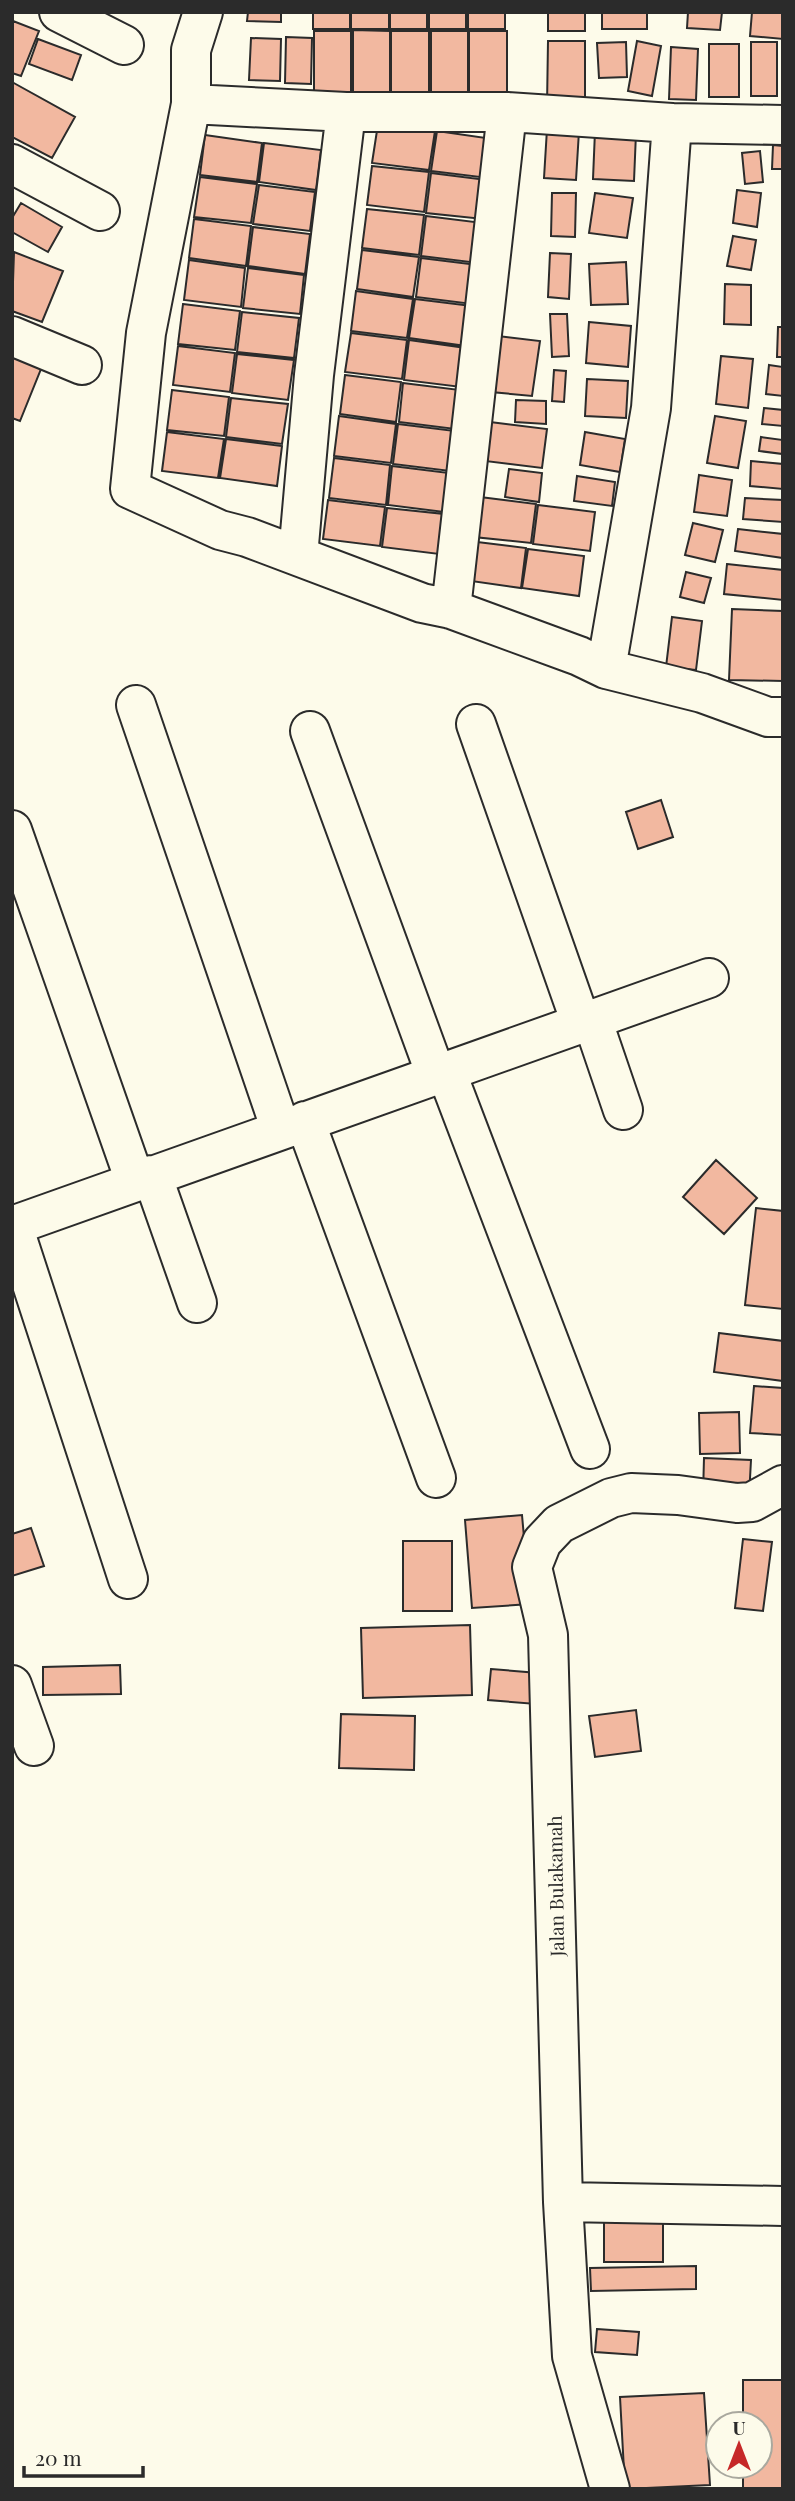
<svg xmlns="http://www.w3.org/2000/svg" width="795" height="2501" viewBox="0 0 795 2501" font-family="'Playfair Display',serif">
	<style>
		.building { fill: #f2b8a0; stroke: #2b2b2b; stroke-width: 2 }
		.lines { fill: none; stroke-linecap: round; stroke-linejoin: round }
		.minor-casing { stroke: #2b2b2b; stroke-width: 42 }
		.minor { stroke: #fdfbea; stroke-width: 38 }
		.labels { text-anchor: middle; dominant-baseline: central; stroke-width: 5; stroke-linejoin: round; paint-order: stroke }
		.street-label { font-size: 19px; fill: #2b2b2b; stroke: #fdfbea }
	</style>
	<rect width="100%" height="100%" fill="#fdfbea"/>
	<path class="building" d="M248,12h33v10l-34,-1z
		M313,12h37v17h-37z
		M351,12h38v17h-38z
		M390,12h37v17h-37z
		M429,12h37v17h-37z
		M468,12h37v17h-37z
		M548,12h37v19h-37z
		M602,12h45v17h-45z
		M688,12h34l-2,18 -33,-2z
		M752,12h31v27l-33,-3z
		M13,21l26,10 -18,45 -9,-3z
		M353,30l37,1v64h-37z
		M314,31h37v64h-37z
		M391,31h38v65l-38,-1z
		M431,31h37v65h-37z
		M469,31h38v65h-38z
		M286,37l26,1 -1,46 -26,-1z
		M251,38l30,1 -1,42 -31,-1z
		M38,39l43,16 -9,25 -43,-16z
		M548,41h37v68l-38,-3z
		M637,41l24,5 -9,50 -24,-5z
		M626,42l1,35 -28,1 -2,-35z
		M751,42h26v54h-26z
		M709,44h30v53h-30z
		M671,47l27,2 -2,51 -27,-1z
		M12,82l63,35 -23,41 -40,-21z
		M378,124l57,7 -6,39 -57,-7z
		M547,129l32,2 -3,49 -32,-2z
		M437,131l56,8 -5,39 -57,-7z
		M595,131l41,2 -2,48 -41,-2z
		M205,135l57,8 -5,39 -57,-7z
		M264,143l57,7 -5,40 -57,-8z
		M773,145l10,1v23h-11z
		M760,151l3,31 -18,2 -3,-31z
		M372,166l57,6 -5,40 -57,-7z
		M431,173l56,7 -4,39 -57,-6z
		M200,177l57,7 -6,39 -57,-6z
		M259,185l56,7 -5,39 -57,-7z
		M737,190l24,3 -4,34 -24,-4z
		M552,193h24l-1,44 -24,-1z
		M595,193l38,5 -6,40 -38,-5z
		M21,203l41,24 -14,25 -36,-20v-14z
		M367,209l57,6 -5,40 -57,-7z
		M426,216l57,7 -5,40 -57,-7z
		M194,219l57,7 -5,40 -57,-8z
		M253,227l57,7 -5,40 -57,-8z
		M733,236l23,4 -5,30 -24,-4z
		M362,250l57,7 -6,40 -56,-8z
		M14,252l49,19 -21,51 -30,-11z
		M550,253l21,1 -2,45 -21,-2z
		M421,258l57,7 -6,39 -56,-7z
		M189,260l56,8 -4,39 -57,-7z
		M626,262l2,42 -37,1 -2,-41z
		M248,268l56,7 -4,39 -57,-6z
		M725,284l26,1v40l-27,-1z
		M356,291l57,8 -6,39 -56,-7z
		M415,299l57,7 -6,40 -57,-8z
		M183,304l57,7 -5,39 -57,-6z
		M242,312l57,6 -5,40 -57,-6z
		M550,314h17l2,42 -17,1z
		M589,322l42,4 -3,41 -42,-4z
		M778,327h5v30h-6z
		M351,333l56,7 -5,39 -57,-7z
		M498,336l42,5 -8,55 -41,-4z
		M409,340l57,8 -5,39 -57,-7z
		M12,346l33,13 -25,62 -8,-3z
		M178,346l57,7 -5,39 -57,-7z
		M237,354l57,6 -6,40 -56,-7z
		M721,356l32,3 -5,49 -32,-4z
		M769,365l14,2v29l-17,-2z
		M554,370l12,1 -2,31 -12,-1z
		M345,375l56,7 -5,40 -56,-8z
		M587,379l41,2 -2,37 -41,-2z
		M403,383l57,7 -5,39 -56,-7z
		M172,390l57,7 -5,39 -57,-6z
		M231,398l57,6 -6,40 -56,-7z
		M516,400l30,1v23l-31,-2z
		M764,408l19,2v16l-21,-2z
		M339,416l57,8 -5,39 -57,-7z
		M715,416l31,5 -8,47 -31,-5z
		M490,422l57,7 -5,39 -57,-7z
		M398,424l57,7 -5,40 -57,-7z
		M167,432l57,7 -6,39 -56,-7z
		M585,432l40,7 -5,33 -40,-7z
		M761,437l22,3v14l-24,-3z
		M226,439l56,7 -5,40 -57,-8z
		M334,458l56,7 -4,40 -57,-7z
		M751,461l32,3v25l-33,-3z
		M392,466l57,7 -5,39 -56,-7z
		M509,469l33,4 -3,29 -34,-5z
		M699,475l33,5 -5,36 -33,-4z
		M577,476l38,6 -3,24 -38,-5z
		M480,497l56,7 -5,39 -57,-6z
		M745,498l38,2v22l-40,-3z
		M328,500l57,7 -5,39 -57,-7z
		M538,505l57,7 -5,39 -57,-7z
		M387,508l57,6 -5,40 -57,-7z
		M693,523l30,7 -8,32 -30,-7z
		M738,529l45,5v24l-48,-7z
		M469,541l57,7 -5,40 -57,-8z
		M528,549l56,7 -5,40 -57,-8z
		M727,564l56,6v30l-59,-6z
		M686,572l25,6 -7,25 -24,-6z
		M732,609l51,2v70l-54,-1z
		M672,617l30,4 -6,49 -30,-3z
		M661,800l12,37 -35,12 -12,-37z
		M716,1160l41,38 -33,36 -41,-37z
		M756,1208l27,3v98l-38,-4z
		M719,1333l64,8v40l-69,-9z
		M754,1386l29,2v47l-33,-2z
		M739,1412l1,41 -40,1 -1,-41z
		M704,1458l47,2 -2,37 -46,-2z
		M522,1515l8,89 -58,4 -7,-88z
		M31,1528l13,38 -32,10v-42z
		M743,1539l29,3 -9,69 -28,-3z
		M403,1541h49v70h-49z
		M470,1625l2,70 -109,3 -2,-70z
		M120,1665l1,29 -78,1v-28z
		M491,1669l47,4 -2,31 -48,-4z
		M636,1710l5,41 -46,6 -6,-41z
		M341,1714l74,2 -1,54 -75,-2z
		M604,2207h59v55h-59z
		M696,2266v23l-105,2 -1,-23z
		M597,2329l42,3 -2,23 -42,-3z
		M743,2380h40v109h-40v-23h17v-42h-17z
		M704,2393l6,92 -85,4 -5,-92z"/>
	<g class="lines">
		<g class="minor-casing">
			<path id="minor" d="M59,12l65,33
				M203,12l-12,38v54l-45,229 -16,156 90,41 27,7 175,66 29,6 128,47 27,13 96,24 66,24h15
				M191,104l155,8h161l165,11 111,2
				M12,164l88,47
				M12,336l70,29
				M298,556l16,-181 32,-263
				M451,609l56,-497
				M606,669l45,-261 21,-285
				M136,705l145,425
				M476,724l105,299
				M310,731l126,344
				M12,830l123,351
				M592,1019l31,91
				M446,1071l144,378
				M305,1121l131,357
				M152,1175l45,128
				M12,1226l697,-248
				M13,1226l115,353
				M12,1685l22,61
				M563,2202l220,4
				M610,2489l-38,-133 -9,-154 -15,-567 -16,-68 10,-25 17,-18 52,-26 20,-5 47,2 59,8 15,-1 31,-17"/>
		</g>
		<use href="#minor" class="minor"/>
	</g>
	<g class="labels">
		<g class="street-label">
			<text transform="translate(555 1886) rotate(-91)">Jalan Bulakamah</text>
		</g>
	</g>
	<rect width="795" height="2501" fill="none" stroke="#2b2b2b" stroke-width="28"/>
	<g transform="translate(739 2445)"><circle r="33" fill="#fdfbea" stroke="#a9a89e" stroke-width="2"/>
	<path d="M0-5L12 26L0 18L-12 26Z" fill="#c62828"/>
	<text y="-10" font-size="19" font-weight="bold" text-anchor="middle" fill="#2b2b2b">U</text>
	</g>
	<path d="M24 2466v10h119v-10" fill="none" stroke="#2b2b2b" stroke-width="3.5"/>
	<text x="35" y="2466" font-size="21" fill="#2b2b2b" stroke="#fdfbea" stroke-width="5" paint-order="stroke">20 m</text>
</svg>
